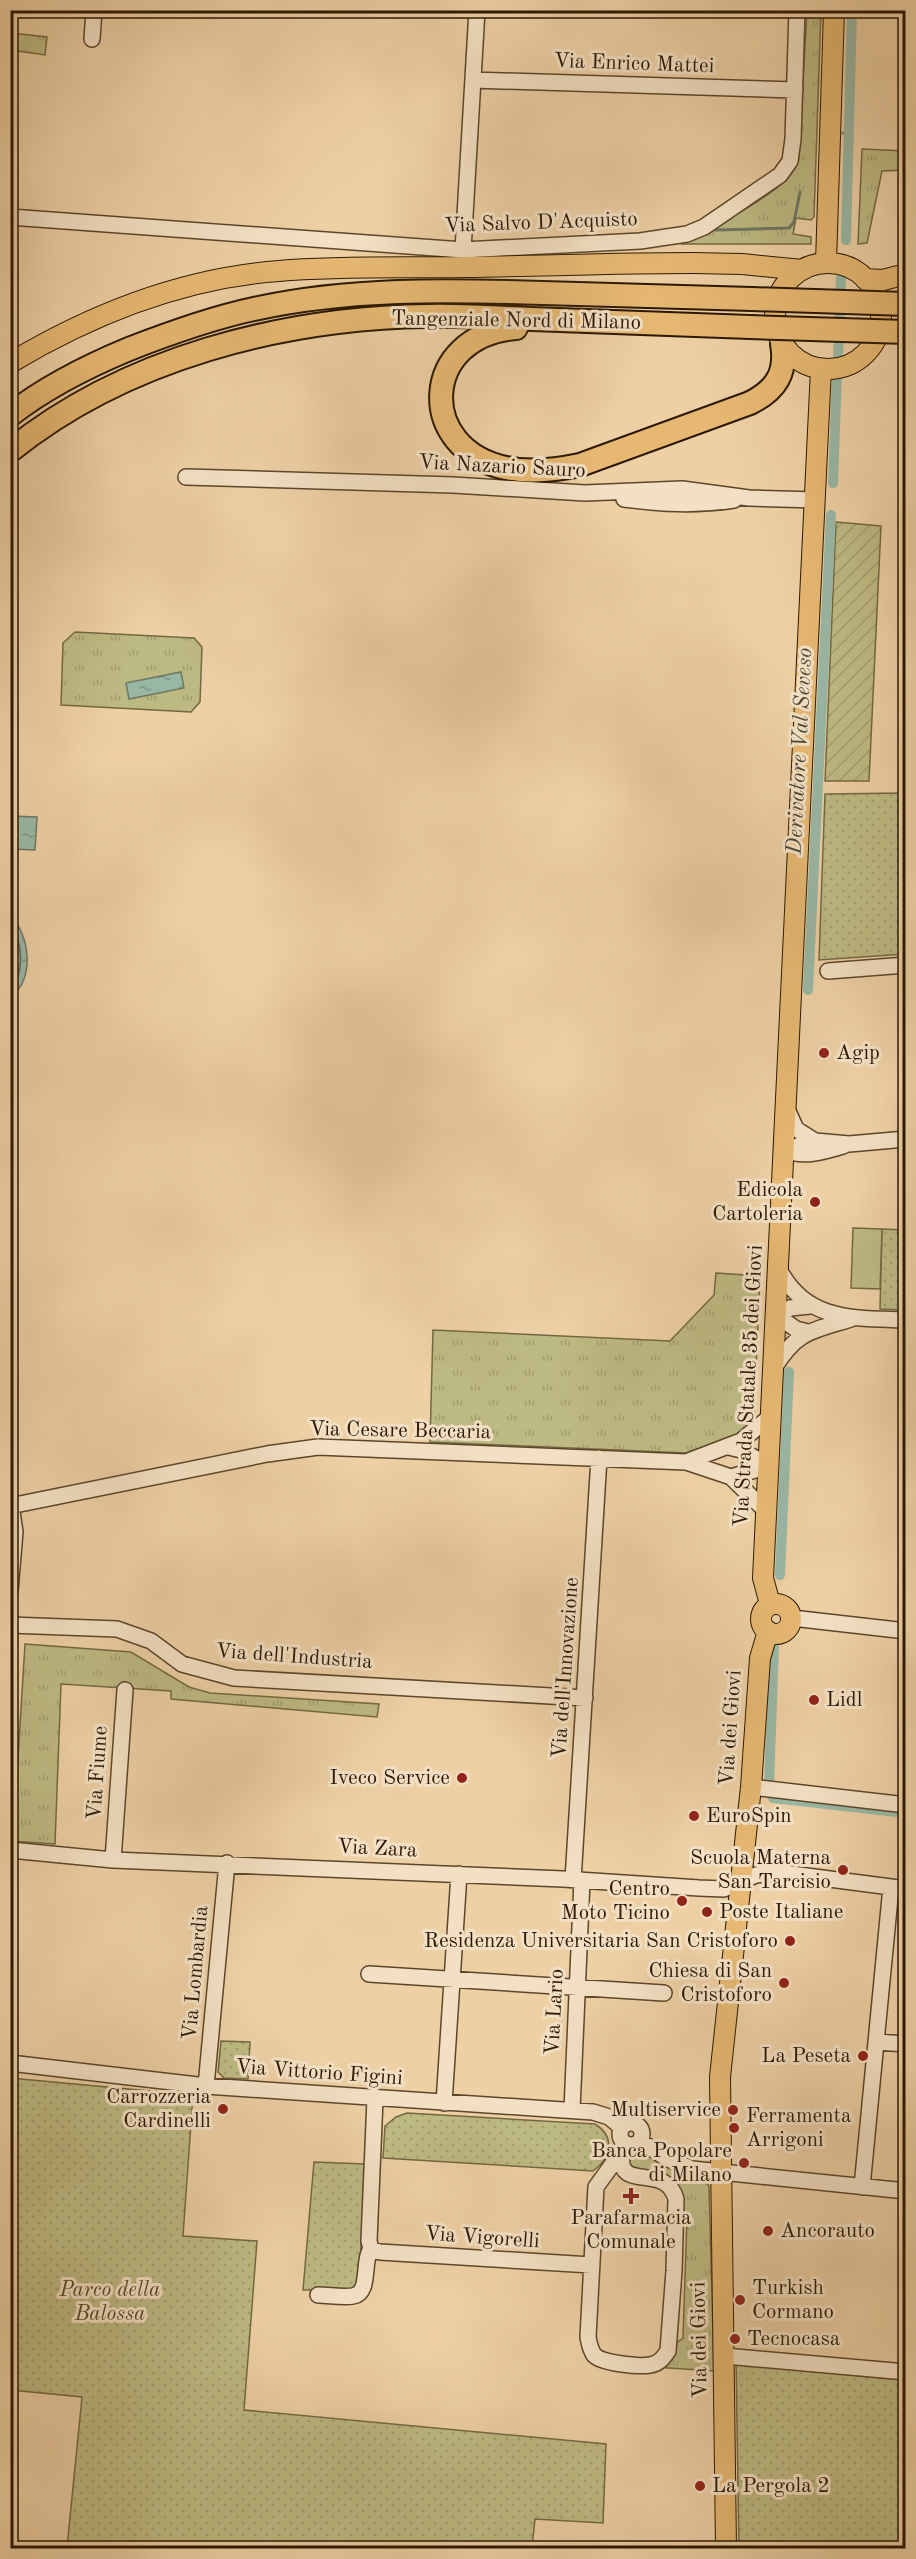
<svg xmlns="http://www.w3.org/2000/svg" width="916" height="2559" viewBox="0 0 916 2559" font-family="'Old Standard TT',serif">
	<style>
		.grass { fill: url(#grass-tufts); stroke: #746842; stroke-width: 1.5 }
		.park { fill: url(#park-dots); stroke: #746842; stroke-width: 1.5 }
		.garden { fill: url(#garden-furrows); stroke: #746842; stroke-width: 1.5 }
		.pitch { fill: #bdb982; stroke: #746842; stroke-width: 1.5 }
		.water { fill: url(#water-ripples); stroke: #6d7764; stroke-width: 1.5 }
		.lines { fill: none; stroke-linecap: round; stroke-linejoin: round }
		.shore { stroke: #626854; stroke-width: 1.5 }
		.stream { stroke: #6d7764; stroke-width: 3 }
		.canal { stroke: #99b7a5; stroke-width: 10 }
		.minor-casing { stroke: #5c462a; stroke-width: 18 }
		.major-casing { stroke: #2b1802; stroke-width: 22 }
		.highway-casing { stroke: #2b1802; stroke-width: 26 }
		.minor { stroke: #f3e0c4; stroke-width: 15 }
		.major { stroke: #e6b872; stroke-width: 20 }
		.highway { stroke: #e6b872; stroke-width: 22 }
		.highway-bridge-casing { stroke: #2b1802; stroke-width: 26; stroke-linecap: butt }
		.highway-bridge { stroke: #e6b872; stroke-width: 22 }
		.poi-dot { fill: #8f2418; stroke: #f3e0c4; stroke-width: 2 }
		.labels { text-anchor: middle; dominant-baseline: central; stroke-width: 6; stroke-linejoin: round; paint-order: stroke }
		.street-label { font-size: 21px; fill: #2b1802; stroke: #f3e0c4 }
		.poi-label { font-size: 21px; fill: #2b1802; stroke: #f3e0c4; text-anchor: end }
		.park-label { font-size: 21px; font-style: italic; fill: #574828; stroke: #f3e0c4 }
		.water-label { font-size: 22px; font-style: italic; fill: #4c4833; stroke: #f3e0c4 }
	</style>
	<defs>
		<pattern id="grass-tufts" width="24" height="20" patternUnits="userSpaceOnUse" patternTransform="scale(1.5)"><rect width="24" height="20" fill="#bdb982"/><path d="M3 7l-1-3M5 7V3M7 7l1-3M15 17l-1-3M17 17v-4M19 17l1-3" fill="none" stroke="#a39e6f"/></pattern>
		<pattern id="park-dots" width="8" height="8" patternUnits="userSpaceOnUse" patternTransform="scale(1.5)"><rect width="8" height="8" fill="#bdb982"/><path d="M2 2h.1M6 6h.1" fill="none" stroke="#a39e6f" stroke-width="1.8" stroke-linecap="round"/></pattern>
		<pattern id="garden-furrows" width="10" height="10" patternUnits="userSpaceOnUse" patternTransform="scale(1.5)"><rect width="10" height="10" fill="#bdb982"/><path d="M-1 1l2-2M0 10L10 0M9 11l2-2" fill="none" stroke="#a39e6f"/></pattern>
		<pattern id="water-ripples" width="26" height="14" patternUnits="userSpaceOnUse" patternTransform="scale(1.5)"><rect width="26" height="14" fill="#99b7a5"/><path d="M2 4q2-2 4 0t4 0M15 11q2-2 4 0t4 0" fill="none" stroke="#7d9484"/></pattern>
	</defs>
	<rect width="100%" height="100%" fill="#edd0a4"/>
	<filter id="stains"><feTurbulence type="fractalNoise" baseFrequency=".00333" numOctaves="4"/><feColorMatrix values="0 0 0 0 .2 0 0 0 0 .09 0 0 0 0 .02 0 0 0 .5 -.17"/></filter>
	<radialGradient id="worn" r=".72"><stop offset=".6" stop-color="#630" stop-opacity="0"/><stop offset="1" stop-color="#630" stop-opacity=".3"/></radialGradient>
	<path class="grass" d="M807,11h14l-7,206 -3,3 -15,-2 -3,16 18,3v7h-130c25,-12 95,-49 110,-70 5,-6 6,-15 8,-22z
		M11,33l36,4 -2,18 -34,-5z
		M862,149l43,2 1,19 -24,1 -15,72 -9,1z
		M75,632l119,6 8,9 -2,55 -9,10 -130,-7 2,-62z
		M716,1273l44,3 -6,140 -3,8 -10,10 -55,19 -256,-11 3,-112 237,11 44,-46z
		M25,1644l106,8 58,35 21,6 169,11 -2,13 -206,-18v-8l-110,-7 -6,160 -44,-3 -1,-17h4z
		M638,2151h5l23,16 37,10 6,9 5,185 -59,-4 18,-22 10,-7 4,-122 -8,5 1,-26 -48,-26 -3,-5 1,-6z"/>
	<path class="park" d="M905,793v161l-86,6 6,-166z
		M882,1229l23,1v80l-25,-1z
		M221,2041l29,1 -2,37 -24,-1 -6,-6z
		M10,2078l183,17 -10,141 74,5 -13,169 362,34 -3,79 -68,-4 -3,29h-465l15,-151 -71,-7z
		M407,2113l188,11c21,13 16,34 -2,47l-210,-13 2,-32 11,-9z
		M314,2162l51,2 -6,121 -10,5h-46z
		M736,2359l169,15v174h-166z"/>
	<path class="garden" d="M836,522l45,4 -12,255h-44z"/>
	<path class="pitch" d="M853,1228l29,1 -2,60 -29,-1z"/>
	<path class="water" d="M181,672l3,16 -55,11 -3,-16z
		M11,816l26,1 -2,33 -24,-1z
		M11,917c19,17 24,64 0,79z"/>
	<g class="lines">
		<path class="shore" d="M10,925c13,16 15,49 0,64"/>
		<path class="stream" d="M843,133h5
			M10,208l5,1
			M716,230l73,-2 5,-6 6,-30"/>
		<path class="canal" d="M846,240l6,-230
			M838,360l3,-82
			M833,483l4,-109
			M808,990l23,-475
			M780,1575l9,-203
			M769,1785l5,-139
			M769,1791l4,7 133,15"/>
		<g class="minor-casing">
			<path id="minor" d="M92,39l2,-29
				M473,80l322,10
				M10,217l453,33 177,-9 47,-7 17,-7 76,-52 10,-14 3,-22 4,-129
				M463,250l14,-240
				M186,477l267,8 132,8 97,-4 67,9 67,2
				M624,499c39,5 70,7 110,1
				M828,971l78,-6
				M787,1109l9,20 19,12
				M784,1150l31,-9 34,3 57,-5
				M784,1150c20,8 39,2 59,-4
				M779,1269c27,53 75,49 127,51
				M808,1332l-12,-3 -19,-13 13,-8 20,-2
				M774,1368c23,-37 37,-37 77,-49
				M729,1447l12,3 28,16
				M686,1462l55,-21 31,-26
				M731,1477l38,-11
				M10,1506l257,-52 51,-7 368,15 45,15 36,35
				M10,1591l5,-59 -4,-27
				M792,1618l114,13
				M10,1625l107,4 34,12 31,23 52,14 351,20
				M751,1787l155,18
				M10,1850l103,10 450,19 136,9 25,1 32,-14 20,-3 130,17
				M113,1860l12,-170
				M573,1880l26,-422
				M369,1974l295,19
				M877,2042l29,2
				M10,2063l196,23 387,26 16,5 13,11
				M206,2086l21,-223
				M444,2103l15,-229
				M572,2110l10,-230
				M620 2134a11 11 0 1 1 22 0a11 11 0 1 1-22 0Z
				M640,2141l26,17 26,11 214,22
				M622,2154c-5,40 43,7 54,45l-2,72 -6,80c-5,7 -9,13 -18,14 -12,2 -49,-2 -56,-10 -4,-6 -5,-12 -6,-18l8,-150 31,-43
				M862,2187l29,-300
				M371,2249l9,3 211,13
				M318,2295c11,0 24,3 35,1 18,-3 9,-35 18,-47l-2,-8 6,-142
				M725,2356l181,16"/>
		</g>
		<g class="major-casing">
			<path id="major" d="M826,263l8,-253
				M775 316a53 53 0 1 1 106 0a53 53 0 1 1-106 0Z
				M865,279l18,1 23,-6
				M10,363c82,-49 173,-85 269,-92 62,-5 124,-3 186,-4 76,-1 151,-4 227,-4l50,1 60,6
				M761 1619a15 15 0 1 1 30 0a15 15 0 1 1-30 0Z
				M770,1604l-7,-26 58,-1209
				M726,2548l-6,-471 31,-290 9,-129 8,-27"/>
		</g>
		<g class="highway-casing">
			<path id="highway" d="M516,328c-95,7 -101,121 -10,140 24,5 50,2 74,-3l170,-62c26,-13 37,-30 32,-59
				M10,415c36,-28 78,-49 119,-66 41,-16 83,-31 125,-40 95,-21 193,-19 289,-16 70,2 139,4 209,6
				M10,451c115,-93 273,-133 418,-135 34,-1 69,2 104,3 73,3 146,5 218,8"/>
		</g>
		<use href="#minor" class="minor"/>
		<use href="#major" class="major"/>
		<use href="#highway" class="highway"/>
		<g class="highway-bridge-casing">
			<path id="highway-bridge" d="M752,299l154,5
				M750,327l156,5"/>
		</g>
		<use href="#highway-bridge" class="highway-bridge"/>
	</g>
	<g class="poi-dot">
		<circle cx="824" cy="1053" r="6"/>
		<circle cx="815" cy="1202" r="6"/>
		<circle cx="814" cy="1700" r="6"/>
		<circle cx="462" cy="1778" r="6"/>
		<circle cx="694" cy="1816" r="6"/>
		<circle cx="843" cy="1870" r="6"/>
		<circle cx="682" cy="1901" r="6"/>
		<circle cx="707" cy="1912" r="6"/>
		<circle cx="790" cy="1941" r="6"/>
		<circle cx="784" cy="1983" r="6"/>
		<circle cx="863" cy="2056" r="6"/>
		<circle cx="223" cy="2109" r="6"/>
		<circle cx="733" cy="2110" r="6"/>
		<circle cx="734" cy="2128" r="6"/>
		<circle cx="744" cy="2163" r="6"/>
		<path d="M628 2187h6v6h6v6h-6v6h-6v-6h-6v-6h6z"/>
		<circle cx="768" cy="2231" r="6"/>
		<circle cx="740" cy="2300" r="6"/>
		<circle cx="735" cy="2339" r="6"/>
		<circle cx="700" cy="2486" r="6"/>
	</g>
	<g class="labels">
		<g class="street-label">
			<text transform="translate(634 64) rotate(2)">Via Enrico Mattei</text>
			<text transform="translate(541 223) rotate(-2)">Via Salvo D'Acquisto</text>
			<text transform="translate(516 321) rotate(1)">Tangenziale Nord di Milano</text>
			<text transform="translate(502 467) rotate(3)">Via Nazario Sauro</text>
			<text transform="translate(749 1386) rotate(-87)">Via Strada Statale 35 dei Giovi</text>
			<text transform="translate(400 1431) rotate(1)">Via Cesare Beccaria</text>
			<text transform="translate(294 1657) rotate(4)">Via dell'Industria</text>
			<text transform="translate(566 1668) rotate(-86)">Via dell'Innovazione</text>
			<text transform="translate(731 1728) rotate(-86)">Via dei Giovi</text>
			<text transform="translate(98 1773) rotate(-86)">Via Fiume</text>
			<text transform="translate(377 1849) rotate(3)">Via Zara</text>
			<text transform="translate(196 1973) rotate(-85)">Via Lombardia</text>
			<text transform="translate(555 2012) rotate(-87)">Via Lario</text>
			<text transform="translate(319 2073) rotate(4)">Via Vittorio Figini</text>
			<text transform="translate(482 2238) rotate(4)">Via Vigorelli</text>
			<text transform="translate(700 2340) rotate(-91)">Via dei Giovi</text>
		</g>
		<g class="poi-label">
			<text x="836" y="1053" text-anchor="start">Agip</text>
			<text x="803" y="1190">Edicola<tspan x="803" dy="24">Cartoleria</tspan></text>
			<text x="826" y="1700" text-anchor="start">Lidl</text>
			<text x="450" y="1778">Iveco Service</text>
			<text x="706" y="1816" text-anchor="start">EuroSpin</text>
			<text x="831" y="1858">Scuola Materna<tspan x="831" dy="24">San Tarcisio</tspan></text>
			<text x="670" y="1889">Centro<tspan x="670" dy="24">Moto Ticino</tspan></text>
			<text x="719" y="1912" text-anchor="start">Poste Italiane</text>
			<text x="778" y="1941">Residenza Universitaria San Cristoforo</text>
			<text x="772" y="1971">Chiesa di San<tspan x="772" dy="24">Cristoforo</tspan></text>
			<text x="851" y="2056">La Peseta</text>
			<text x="211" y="2097">Carrozzeria<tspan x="211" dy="24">Cardinelli</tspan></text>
			<text x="721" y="2110">Multiservice</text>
			<text x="746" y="2116" text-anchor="start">Ferramenta<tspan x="746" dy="24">Arrigoni</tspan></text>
			<text x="732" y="2151">Banca Popolare<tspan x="732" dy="24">di Milano</tspan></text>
			<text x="631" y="2218" text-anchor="middle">Parafarmacia<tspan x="631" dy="24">Comunale</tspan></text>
			<text x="780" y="2231" text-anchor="start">Ancorauto</text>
			<text x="752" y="2288" text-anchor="start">Turkish<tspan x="752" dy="24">Cormano</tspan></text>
			<text x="747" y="2339" text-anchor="start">Tecnocasa</text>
			<text x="712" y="2486" text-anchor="start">La Pergola 2</text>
		</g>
		<g class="park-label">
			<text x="110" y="2290">Parco della<tspan x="110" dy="24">Balossa</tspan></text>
		</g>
		<g class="water-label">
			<text transform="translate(800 751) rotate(-87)">Derivatore Val Seveso</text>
		</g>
	</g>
	<rect width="916" height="2559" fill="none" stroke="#edd0a4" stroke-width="36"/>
	<rect x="12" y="12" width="892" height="2535" fill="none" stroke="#2b1802" stroke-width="3"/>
	<rect x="18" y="18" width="880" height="2523" fill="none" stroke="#2b1802" stroke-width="1.5"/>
	<rect width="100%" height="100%" filter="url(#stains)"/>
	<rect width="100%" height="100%" fill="url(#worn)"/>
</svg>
